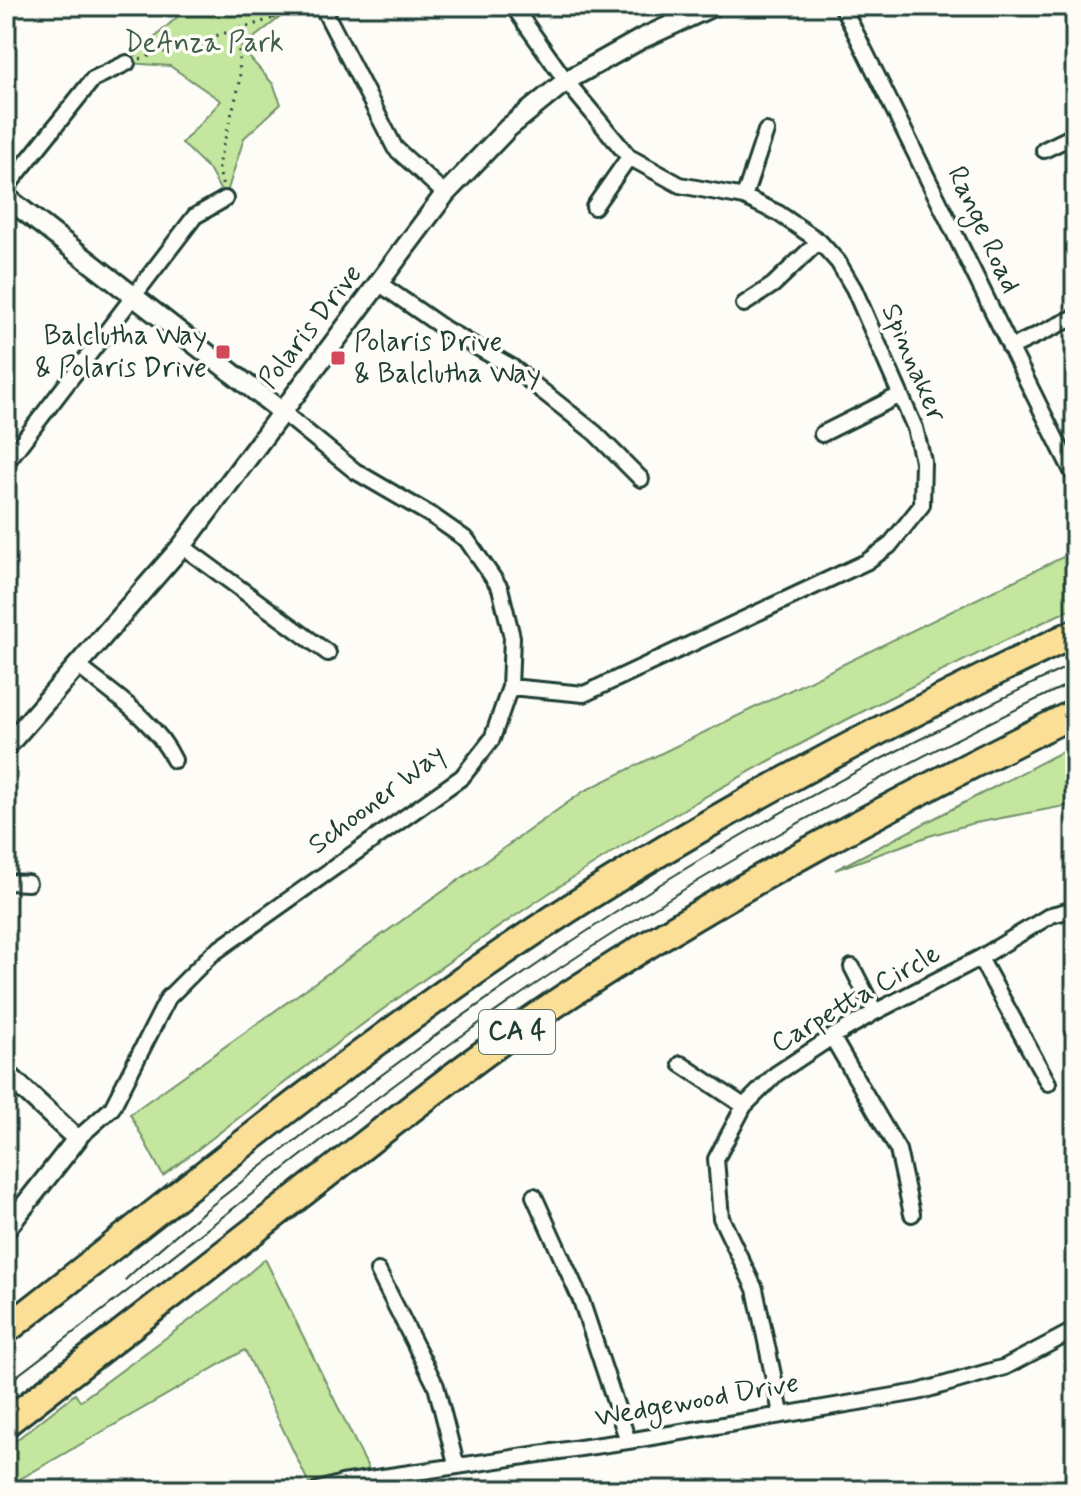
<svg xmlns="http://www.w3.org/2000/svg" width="1081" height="1496" viewBox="0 0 1081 1496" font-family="Mynerve,sans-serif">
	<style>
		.green { fill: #c4e69f; stroke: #72926a; stroke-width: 2 }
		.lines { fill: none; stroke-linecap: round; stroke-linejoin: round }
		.minor-casing { stroke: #1f3d34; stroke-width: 20 }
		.tertiary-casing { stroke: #1f3d34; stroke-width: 24 }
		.motorway-casing { stroke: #1f3d34; stroke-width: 32 }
		.path { stroke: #1f3d34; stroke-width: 3; stroke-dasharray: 2 6; stroke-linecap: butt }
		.minor { stroke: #fdfcf7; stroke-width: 14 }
		.tertiary { stroke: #fdfcf7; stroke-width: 18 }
		.motorway { stroke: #fbdf96; stroke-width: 26 }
		.tram { stroke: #1f3d34; stroke-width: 2 }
		.poi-dot { fill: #d1495b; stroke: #fdfcf7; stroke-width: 3 }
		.labels { text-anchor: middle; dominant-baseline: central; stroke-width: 7; stroke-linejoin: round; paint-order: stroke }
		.shield { fill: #fdfcf7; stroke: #62766e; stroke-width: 2 }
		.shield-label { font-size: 26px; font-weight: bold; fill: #1f3d34 }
		.park-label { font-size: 28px; fill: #405f49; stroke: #fdfcf7 }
		.street-label { font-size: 28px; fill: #1f3d34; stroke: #fdfcf7 }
		.poi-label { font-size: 28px; fill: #1f3d34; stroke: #fdfcf7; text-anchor: end }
	</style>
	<rect width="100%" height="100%" fill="#fdfcf7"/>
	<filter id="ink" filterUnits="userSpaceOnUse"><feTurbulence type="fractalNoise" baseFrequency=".0125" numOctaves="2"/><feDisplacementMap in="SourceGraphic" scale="16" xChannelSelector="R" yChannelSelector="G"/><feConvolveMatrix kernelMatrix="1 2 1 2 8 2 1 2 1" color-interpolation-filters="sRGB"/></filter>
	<g filter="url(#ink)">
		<path class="green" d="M189,6h114l-15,5 -47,37 32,36 8,20 -37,34 -19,61 -16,-30 -27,-26 39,-42 -51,-35 -43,-3z
			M1075,551v56c-139,66 -276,134 -408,212 -178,106 -341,231 -504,357l-33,-62 454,-323z
			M1075,745v59l-105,20 -41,12 -94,34z
			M265,1259l114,231h-67l-67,-140 -239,137v-39l69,-54 5,7 140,-103z"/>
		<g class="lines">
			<g class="minor-casing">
				<path id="minor" d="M322,6l73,142 50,46
					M842,6c79,156 154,315 233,471
					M1044,150l31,-15
					M6,188l87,-109 34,-16
					M744,197l22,-66
					M594,207l35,-50
					M380,284l65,45 67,38 83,66 46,46
					M744,304l29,-19 46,-44
					M1010,348l65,-31
					M822,434l78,-39
					M6,463l189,-247 30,-17
					M182,546l146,107
					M78,666c33,27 77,54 96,94
					M510,687l74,7 282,-132 23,-16 33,-41 1,-44 -8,-33 -61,-139 -16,-27 -19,-21 -41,-28 -34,-16 -64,-12 -51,-28 -63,-76 -53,-75
					M6,882l22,1
					M980,958l68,125
					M852,967l23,45
					M832,1037l66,113 14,64
					M681,1064l63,42
					M77,1139l35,-31 56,-110 44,-44 250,-177 30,-38 18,-52 2,-50 -12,-49 -33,-48 -33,-23 -79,-46 -74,-60
					M534,1196l47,104 47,141
					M378,1271l58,115 20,78
					M781,1413l-26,-124 -34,-71 -5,-59 28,-53 32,-32 56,-37 43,-25 105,-54 71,-43 24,-6
					M318,1490l24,-7 286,-42 290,-49 87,-25 70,-37"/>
			</g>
			<g class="tertiary-casing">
				<path id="tertiary" d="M6,197l275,214
					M6,747l176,-201 263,-352 63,-66 58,-47 75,-42 72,-33
					M6,1073l71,66 -71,90"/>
			</g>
			<g class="motorway-casing">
				<path id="motorway" d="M6,1330c166,-129 328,-263 502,-381 179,-122 372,-222 567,-316
					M6,1423c106,-82 211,-164 317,-246 80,-62 160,-126 244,-181 163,-107 334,-197 508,-283"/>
			</g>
			<path class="path" d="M275,6l-4,13 32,-13
				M140,59l131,-40 -33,11 2,52 -22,83 5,23
				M965,1490l57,-9 53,5"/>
			<use href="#minor" class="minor"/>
			<use href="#tertiary" class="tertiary"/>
			<use href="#motorway" class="motorway"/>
			<path class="tram" d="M125,1280c63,-60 134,-111 202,-164 127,-97 257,-187 394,-269 115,-68 234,-126 354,-184
				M6,1384c155,-116 304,-240 461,-352 191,-137 396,-250 608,-351"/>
		</g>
	</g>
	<g class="poi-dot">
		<rect x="215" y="344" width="16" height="16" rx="4"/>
		<rect x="330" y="350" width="16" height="16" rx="4"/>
	</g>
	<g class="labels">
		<rect class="shield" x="479" y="1010" width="76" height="44" rx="6"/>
		<g class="shield-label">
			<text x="517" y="1032">CA 4</text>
		</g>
		<g class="park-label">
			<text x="204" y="43">DeAnza Park</text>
		</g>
		<g class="street-label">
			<text transform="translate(983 230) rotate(65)">Range Road</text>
			<text transform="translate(311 327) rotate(-52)">Polaris Drive</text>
			<text transform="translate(913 363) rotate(67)">Spinnaker</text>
			<text transform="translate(377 800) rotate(-37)">Schooner Way</text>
			<text transform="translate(856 999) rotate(-30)">Carpetta Circle</text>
			<text transform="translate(697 1401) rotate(-10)">Wedgewood Drive</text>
		</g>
		<g class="poi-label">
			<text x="207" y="336">Balclutha Way<tspan x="207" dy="32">&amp; Polaris Drive</tspan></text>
			<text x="354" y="342" text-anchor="start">Polaris Drive<tspan x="354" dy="32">&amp; Balclutha Way</tspan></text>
		</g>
	</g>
	<rect width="1081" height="1496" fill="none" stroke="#fdfcf7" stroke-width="32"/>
	<rect x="16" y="16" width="1049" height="1464" fill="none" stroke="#1f3d34" stroke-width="3" filter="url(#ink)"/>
</svg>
